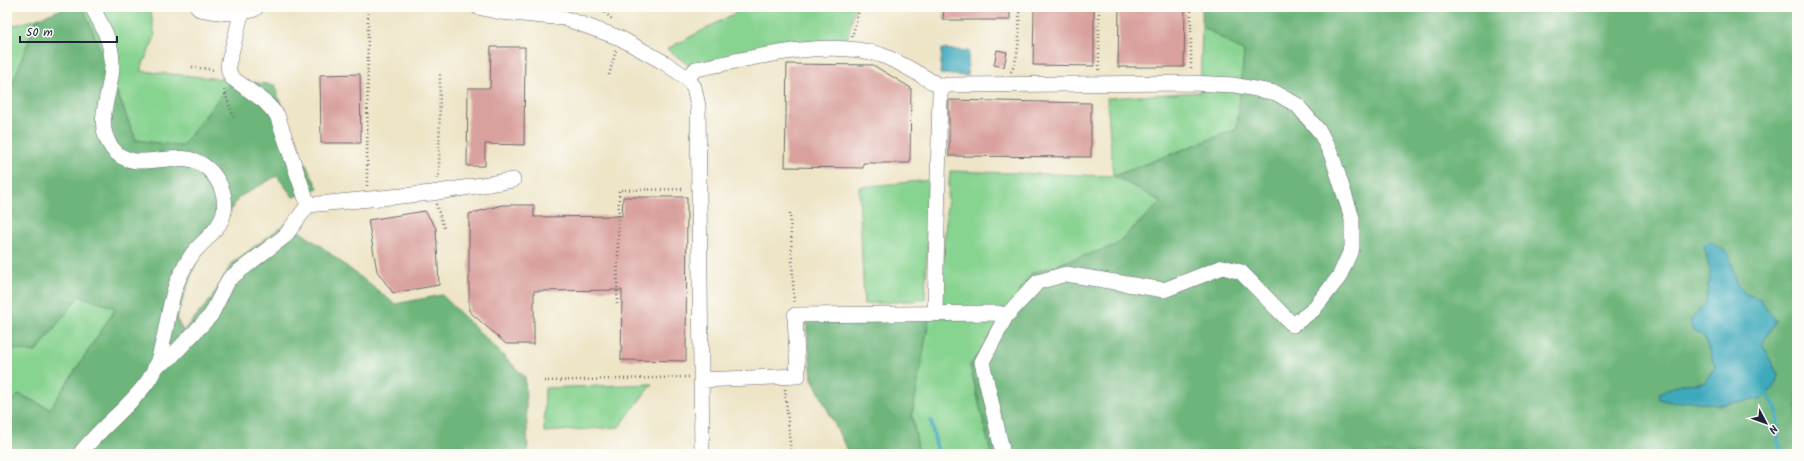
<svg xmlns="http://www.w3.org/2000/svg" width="1804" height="461" viewBox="0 0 1804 461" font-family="Kalam,sans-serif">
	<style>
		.green { fill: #87d390; stroke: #547a66 }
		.forest { fill: #6db57a; stroke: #486c5a; fill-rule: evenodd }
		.water { fill: #3ca9bb; stroke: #2f667b }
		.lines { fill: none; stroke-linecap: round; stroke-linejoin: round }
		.stream { stroke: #3ca9bb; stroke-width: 4 }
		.building { fill: #d9a19e }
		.minor-casing { stroke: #69666c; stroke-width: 16 }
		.tertiary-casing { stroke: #69666c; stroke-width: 20 }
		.path { stroke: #69666c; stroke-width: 2.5; stroke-dasharray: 1 3; stroke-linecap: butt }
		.minor { stroke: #fff; stroke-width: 15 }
		.tertiary { stroke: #fff; stroke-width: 19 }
	</style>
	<rect width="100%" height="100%" fill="#fdfcf7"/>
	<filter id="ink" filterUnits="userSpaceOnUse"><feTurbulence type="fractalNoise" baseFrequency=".025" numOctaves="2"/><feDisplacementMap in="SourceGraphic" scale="8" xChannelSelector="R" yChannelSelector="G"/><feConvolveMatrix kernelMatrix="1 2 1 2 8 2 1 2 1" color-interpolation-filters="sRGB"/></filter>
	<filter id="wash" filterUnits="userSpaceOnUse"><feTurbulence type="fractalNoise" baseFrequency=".012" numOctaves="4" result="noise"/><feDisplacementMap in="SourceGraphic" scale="16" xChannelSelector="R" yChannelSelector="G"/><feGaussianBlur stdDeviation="0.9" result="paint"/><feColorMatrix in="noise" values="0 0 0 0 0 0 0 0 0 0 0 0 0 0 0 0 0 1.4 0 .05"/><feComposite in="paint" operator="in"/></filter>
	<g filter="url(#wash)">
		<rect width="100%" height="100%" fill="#eee5c7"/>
		<path class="green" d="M83,7h67l5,30 -15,34 93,9 -51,67 -46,-7z
			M747,7h108l-9,37 -38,-3 -117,26 -24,-18z
			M37,19l-30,79v-71z
			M1202,26l42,26 -7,77 -123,47 48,25 -48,45 -82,27 -62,93 21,88h-72l-7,-38 17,-97 10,-12 11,-136 163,5 -6,-78 93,-6z
			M930,180l-5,120 -61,4 -5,-117z
			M79,295l37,13 -66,101 -31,-15 -12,12v-63l7,6 22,3z
			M652,384l-33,43 -75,5 1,-44z"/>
		<path class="forest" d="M67,7h16l53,133 46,6 51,-66 42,5 14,47 29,56 -25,9 -16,-21 -38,21 -43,65 -20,56 7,13 29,-33 20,-35 55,-40 31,21 77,60 47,-9 83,82 3,77h-521v-48l12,-12 31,15 66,-101 -37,-12 -43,56 -22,-3 -7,-6v-245l30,-79z
			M1202,7h595v447h-806l-21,-88 62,-93 82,-27 48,-44 -48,-26 123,-47 7,-77 -42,-26zM1704,245l25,9 7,26 8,13 17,6 1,45 16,31 -4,13 -14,11 -44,6 -25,-4 -10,-17 23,-1 11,-16 -11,-30 -13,-18 15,-16 4,-30z
			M929,319l-17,97 7,38h-70l-37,-76 -6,-58z"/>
		<path class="water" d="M942,49l27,2 -2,25 -27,-2z
			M1710,241l19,13 7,26 8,13 16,6 16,22 -14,23 16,31 -4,13 -14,11 -44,6 -25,-4 -17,2 -14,-4 -1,-6 22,-9 23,-1 11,-16 -11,-30 -13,-9v-9l15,-16 4,-30 -6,-29z"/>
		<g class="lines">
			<path class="stream" d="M1767,394l10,15 1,32 4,13
				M931,421l7,33"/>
		</g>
		<g id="blocks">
			<path class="building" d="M944,7h66v13h-67z
				M1034,7h60v59l-61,-1z
				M1119,7h66l-1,60h-66z
				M491,47h34l-1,98 -39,-1v22h-18l1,-78h22z
				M997,50l10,2 -3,15 -10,-2z
				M787,64l86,1 38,23 -1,75h-47v5l-78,-1z
				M360,74l1,69h-40l-1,-68z
				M949,100l142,3v54l-142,-1z
				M623,197h64l-1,164 -65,-1 1,-70 -88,1v53h-28l-37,-33v-97l33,-9h32v12l88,-1z
				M425,211l11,17 3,57 -46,8 -16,-22 -9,-51z"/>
		</g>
	</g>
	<g filter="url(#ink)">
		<use href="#blocks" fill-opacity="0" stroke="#69666c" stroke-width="1"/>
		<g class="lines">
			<g class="minor-casing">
				<path id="minor" d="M478,7l22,5 64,6 56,20 45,25 22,15 7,9 4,19 4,348
					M687,78l9,-9c55,-10 130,-32 185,-14 22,8 42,22 62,33
					M308,205l124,-12 81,-13
					M935,313l5,-219 3,-6 4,-3 244,-2 43,2 42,8 21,12 23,27 12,24 20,62v30l-13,29 -26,33 -20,15 -52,-53 -18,-5 -59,23 -98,-16 -28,8 -32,34
					M155,367l15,-9 41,-43 18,-36 56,-43 23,-31 -31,-90 -13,-14 -32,-23 -3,-6 -1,-7 14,-54
					M701,380l97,-4 -3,-61 203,-2 8,3 -24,46 21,92
					M80,454c20,-27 49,-46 68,-73 17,-24 18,-68 28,-96 4,-10 11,-23 17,-32 10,-12 28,-25 31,-41 3,-18 -6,-37 -21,-47 -26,-19 -70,12 -91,-17 -20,-27 1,-55 0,-85 0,-21 -10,-38 -20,-56"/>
			</g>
			<g class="tertiary-casing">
				<path id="tertiary" d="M200,7c19,3 35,7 54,0"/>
			</g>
			<path class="path" d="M599,7l14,13
				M1191,7v64
				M852,37l8,-30
				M192,67l23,3
				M1099,70v-63
				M1011,72c9,-16 9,-47 8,-65
				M609,75l7,-25
				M224,90l10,28
				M437,179l2,-5 1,-102
				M367,186l1,-179
				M436,204l8,24
				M790,213l4,90
				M617,304l2,-114 66,-1
				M544,381l145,-4
				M785,389l6,65"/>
			<use href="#minor" class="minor"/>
			<use href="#tertiary" class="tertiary"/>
		</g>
	</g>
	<rect width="1804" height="461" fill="none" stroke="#fdfcf7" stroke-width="24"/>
	<g transform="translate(1766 423) rotate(131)" stroke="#fdfcf7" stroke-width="3" paint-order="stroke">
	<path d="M0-3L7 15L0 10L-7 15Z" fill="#22223b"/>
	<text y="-6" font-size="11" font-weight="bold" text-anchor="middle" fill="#22223b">N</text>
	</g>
	<path d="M20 36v6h97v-6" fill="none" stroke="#22223b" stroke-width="2"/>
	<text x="26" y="36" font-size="12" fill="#22223b" stroke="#fdfcf7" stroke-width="3" paint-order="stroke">50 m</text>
</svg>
